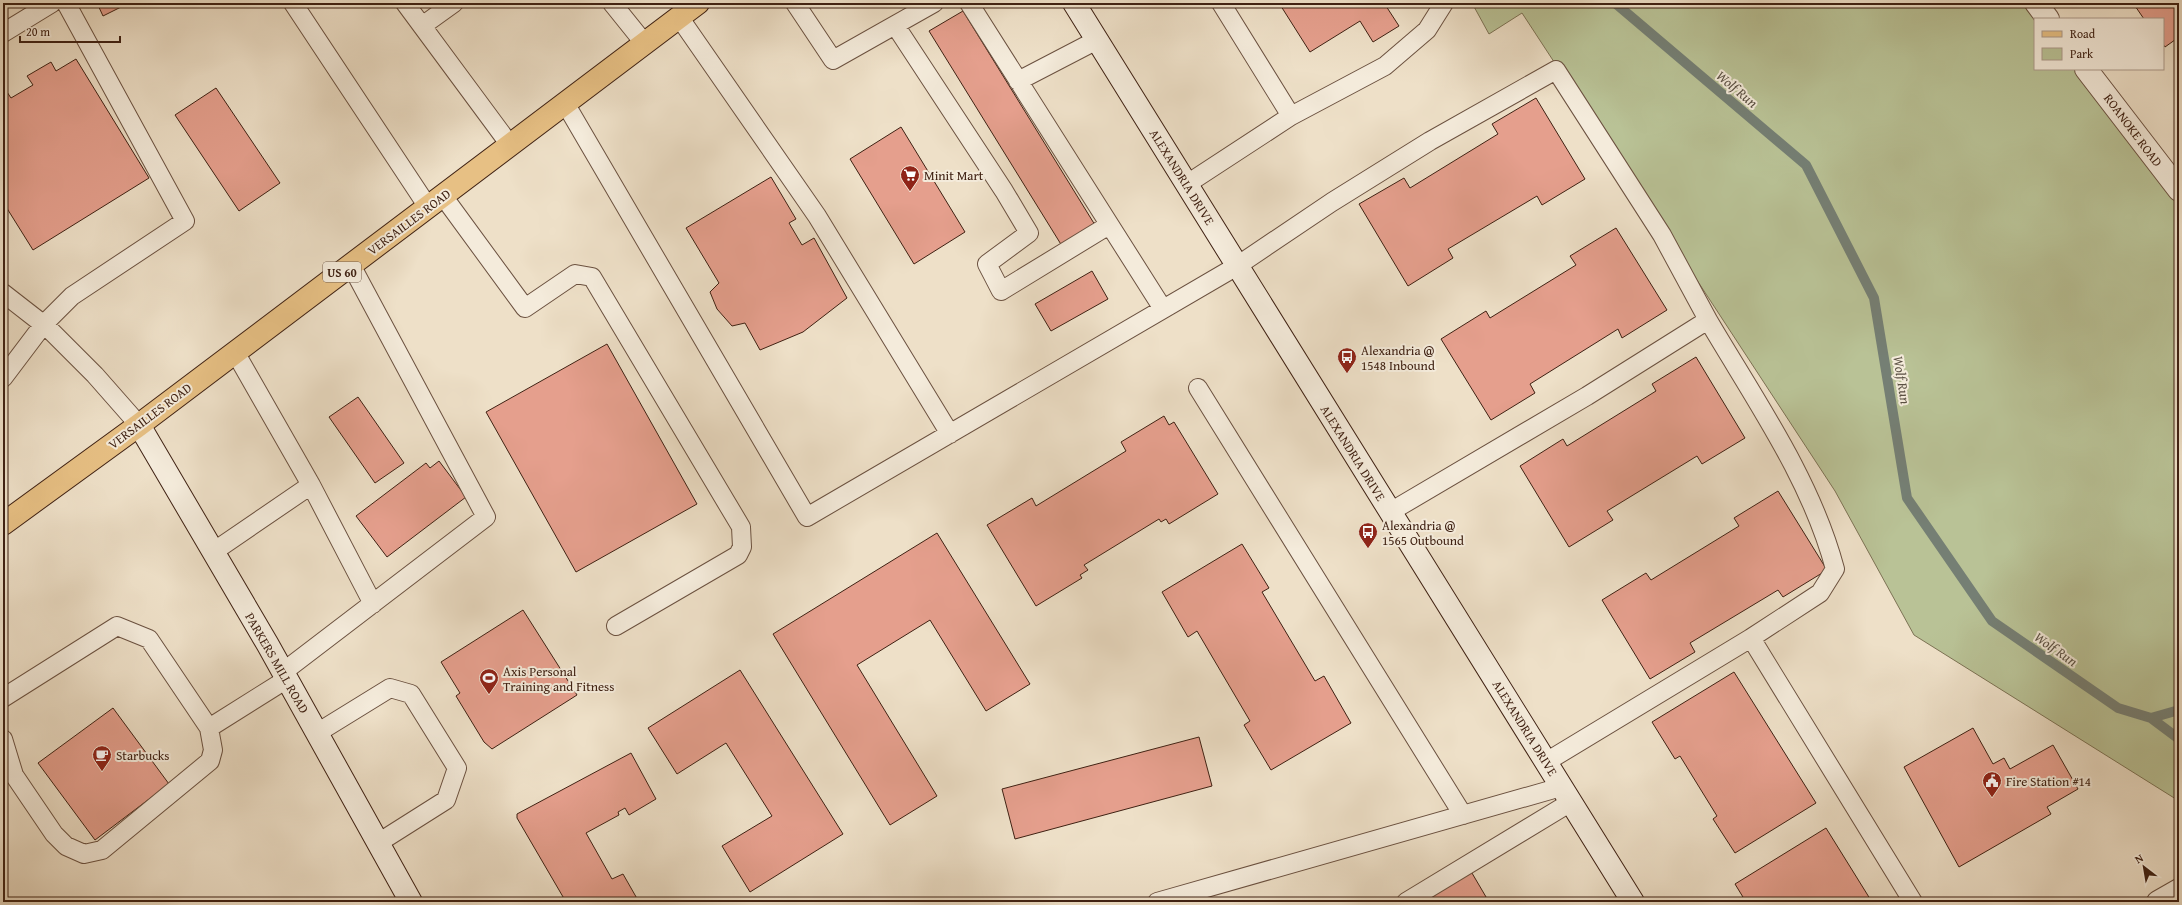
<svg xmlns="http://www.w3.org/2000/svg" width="2182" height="905" viewBox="0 0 2182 905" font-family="'Gentium Book Plus',serif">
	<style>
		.green { fill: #b9c296; stroke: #7c7254 }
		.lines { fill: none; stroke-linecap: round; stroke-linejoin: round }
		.stream { stroke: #757f74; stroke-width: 10 }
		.building { fill: #e59f8d; stroke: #3f2113 }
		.lane-casing { stroke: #6b5140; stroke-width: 20 }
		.street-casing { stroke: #6b5140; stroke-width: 24 }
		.secondary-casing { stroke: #3f2113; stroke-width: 24 }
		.primary-casing { stroke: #3f2113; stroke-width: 24 }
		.lane { stroke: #f4ebdb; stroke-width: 18 }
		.street { stroke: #f4ebdb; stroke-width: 22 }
		.secondary { stroke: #f4ebdb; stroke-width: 22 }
		.primary { stroke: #e7c084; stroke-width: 22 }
		.labels { text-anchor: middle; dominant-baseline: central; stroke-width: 4; stroke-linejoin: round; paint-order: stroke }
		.shield { fill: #f4ebdb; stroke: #755e4f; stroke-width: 1 }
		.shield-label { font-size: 12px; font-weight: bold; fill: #3f2113 }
		.street-label { font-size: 13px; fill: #3f2113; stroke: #f4ebdb }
		.poi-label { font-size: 13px; fill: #3f2113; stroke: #f4ebdb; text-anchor: start }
		.water-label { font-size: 14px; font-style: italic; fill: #5a5043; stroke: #f4ebdb }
	</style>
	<rect width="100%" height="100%" fill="#eee0c8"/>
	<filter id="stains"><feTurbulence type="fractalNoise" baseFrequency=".005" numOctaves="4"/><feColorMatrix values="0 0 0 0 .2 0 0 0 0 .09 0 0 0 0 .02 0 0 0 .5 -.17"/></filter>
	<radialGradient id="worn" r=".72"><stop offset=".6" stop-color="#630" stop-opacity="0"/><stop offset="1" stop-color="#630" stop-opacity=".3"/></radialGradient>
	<path class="green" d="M1472,3h564l-1,66h51l93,121v611l-265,-166 -79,-144 -313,-478 -33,21z"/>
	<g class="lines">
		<path class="stream" d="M1615,3l191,162 68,133 33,200 85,123 126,87 33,10 28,-8
			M2151,718l28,21"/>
	</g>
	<path class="building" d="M97,3h32l-26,13z
		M1279,3h112l-5,3 13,20 -26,16 -13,-21 -50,31z
		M2133,3h46v34l-14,10 -2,-3v-25h-19z
		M963,11l132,214 -33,21 -133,-215z
		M76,59l73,119 -116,72 -30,-48v-116l8,12 22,-13 -6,-9 24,-14 5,9z
		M216,88l64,95 -41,28 -64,-96z
		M1536,98l49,81 -43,26 -5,-9 -89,53 5,9 -45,28 -49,-82 45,-26 6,10 88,-54 -6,-10z
		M901,127l64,105 -51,32 -64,-105z
		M771,177l25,42 -7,4 13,22 12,-7 33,60 -44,34 -43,18 -15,-27 -13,3 -15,-17 -7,-17 9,-9 -33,-55z
		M1616,228l51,82 -45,28 -4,-9 -88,55 5,9 -44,27 -50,-81 45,-28 4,7 86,-53 -6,-9z
		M1092,271l16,28 -57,32 -16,-27z
		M607,344l90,160 -121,68 -90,-160z
		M1696,357l49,81 -43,26 -5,-8 -90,55 6,9 -44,27 -49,-81 43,-27 4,7 89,-55 -4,-7z
		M358,397l46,66 -29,20 -46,-66z
		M1164,416l5,9 5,-3 44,72 -49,30 -3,-5 -5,3 -2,-3 -75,46 4,5 -8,5 2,3 -46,28 -49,-81 45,-27 4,8 90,-55 -5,-9z
		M439,461l27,36 -79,60 -31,-41 70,-53 4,5z
		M1778,491l49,79 -44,27 -5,-7 -88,53 5,9 -45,27 -48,-79 44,-27 5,7 88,-54 -5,-8z
		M937,533l93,151 -44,27 -56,-91 -73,45 80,131 -47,29 -117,-191z
		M1242,544l27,44 -7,4 53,89 9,-5 27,47 -80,47 -27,-45 6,-4 -53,-90 -9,6 -26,-45z
		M523,610l54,85 -85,54 -8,-7 -28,-46 4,-3 -19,-31z
		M740,670l103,164 -93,58 -28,-46 50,-30 -46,-73 -49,31 -29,-46z
		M1734,672l82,131 -81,50 -22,-34 4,-3 -37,-60 -5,3 -23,-37z
		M113,708l56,76 -74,56 -57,-77z
		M1973,728l20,36 11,-6 6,11 43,-24 25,44 -31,18 4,7 -92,53 -55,-100z
		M1199,737l13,49 -197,53 -13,-50z
		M631,753l25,46 -27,16 -4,-7 -7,4 1,3 -33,18 26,46 11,-5 16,28h-73l-49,-84v-4z
		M1826,828l46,74h-126l-11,-18z
		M1469,868l20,34h-76z"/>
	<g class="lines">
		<g class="lane-casing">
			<path id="lane" d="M293,3l135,204
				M405,3l105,142
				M612,3l33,41
				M795,3l38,57 101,-57
				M969,3l194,306
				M679,17l138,199 133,218
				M895,25l109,166 25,42 -42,31 14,27 108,-66
				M422,26l32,-23
				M3,33l49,-30
				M1018,81l79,-41
				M565,103l242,414 430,-251 95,-64 98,-61 126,-71 106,165 46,85
				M1291,116l94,-50 42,-36 17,-27
				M1187,184l104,-68 -70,-113
				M443,196l82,112 50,-34 17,3 149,250 1,20 -4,8 -122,71
				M3,293l45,35 47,47 44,50
				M3,378l40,-53 29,-29 113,-75 -119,-218
				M1198,388l265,427
				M311,485l62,119
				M1390,512l197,-116 121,-76c47,80 103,159 127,249l-15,24 -69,45
				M213,552l98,-67 -76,-133
				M283,672l203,-155 -135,-252
				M3,698l114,-72 32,13 60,89 4,22 -3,11 -108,89 -18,4 -18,-8 -12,-12 -40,-59 -11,-36
				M209,728l78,-49
				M317,733l73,-45 21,6 46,74 -11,32 -68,43
				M1546,762l205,-124 162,264
				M1157,902l404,-115
				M1406,902l165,-100"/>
		</g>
		<g class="street-casing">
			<path id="street" d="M2036,3l12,16
				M2086,69l93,121
				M2158,902l21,-12"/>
		</g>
		<g class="secondary-casing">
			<path id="secondary" d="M1074,3l559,899
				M139,425l129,220 143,257"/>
		</g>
		<g class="primary-casing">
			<path id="primary" d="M3,524l136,-99 559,-422"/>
		</g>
		<use href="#lane" class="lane"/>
		<use href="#street" class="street"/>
		<use href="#secondary" class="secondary"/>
		<use href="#primary" class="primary"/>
	</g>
	<defs>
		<g id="supermarket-pin" transform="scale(1)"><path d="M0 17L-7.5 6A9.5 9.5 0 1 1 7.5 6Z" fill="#8f2418" stroke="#f4ebdb"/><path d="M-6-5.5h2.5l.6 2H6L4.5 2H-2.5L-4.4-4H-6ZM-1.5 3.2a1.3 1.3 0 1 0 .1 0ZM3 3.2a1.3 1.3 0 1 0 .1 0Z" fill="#fff"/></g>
		<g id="bus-pin" transform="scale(1)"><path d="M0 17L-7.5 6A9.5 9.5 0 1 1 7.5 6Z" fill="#8f2418" stroke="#f4ebdb"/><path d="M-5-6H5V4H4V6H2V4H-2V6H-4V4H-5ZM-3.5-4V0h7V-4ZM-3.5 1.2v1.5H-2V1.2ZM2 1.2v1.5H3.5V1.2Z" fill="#fff"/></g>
		<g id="stadium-pin" transform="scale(1)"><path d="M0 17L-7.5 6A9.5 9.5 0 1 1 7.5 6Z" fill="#8f2418" stroke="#f4ebdb"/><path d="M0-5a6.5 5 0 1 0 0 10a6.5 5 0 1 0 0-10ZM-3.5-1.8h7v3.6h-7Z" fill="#fff"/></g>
		<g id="cafe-pin" transform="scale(1)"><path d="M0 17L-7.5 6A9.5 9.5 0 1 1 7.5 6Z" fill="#8f2418" stroke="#f4ebdb"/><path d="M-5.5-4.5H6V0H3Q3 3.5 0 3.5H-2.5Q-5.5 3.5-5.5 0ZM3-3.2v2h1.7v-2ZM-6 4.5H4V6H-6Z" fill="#fff"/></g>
		<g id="civic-pin" transform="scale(1)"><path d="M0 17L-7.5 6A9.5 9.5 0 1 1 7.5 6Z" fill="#8f2418" stroke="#f4ebdb"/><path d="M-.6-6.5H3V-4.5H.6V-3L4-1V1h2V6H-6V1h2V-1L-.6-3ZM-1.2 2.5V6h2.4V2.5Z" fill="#fff"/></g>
	</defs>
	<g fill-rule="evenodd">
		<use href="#supermarket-pin" x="910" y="175"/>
		<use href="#bus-pin" x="1347" y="357"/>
		<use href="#bus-pin" x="1368" y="532"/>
		<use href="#stadium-pin" x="489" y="678"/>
		<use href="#cafe-pin" x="102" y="755"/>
		<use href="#civic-pin" x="1992" y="781"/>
	</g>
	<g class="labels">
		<rect class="shield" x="323" y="262" width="38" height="20" rx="3"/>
		<g class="shield-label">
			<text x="342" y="272">US 60</text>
		</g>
		<g class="street-label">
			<text transform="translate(2133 130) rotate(53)">ROANOKE ROAD</text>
			<text transform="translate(1182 177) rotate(58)">ALEXANDRIA DRIVE</text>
			<text transform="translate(409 222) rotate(-37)">VERSAILLES ROAD</text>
			<text transform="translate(150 416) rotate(-37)">VERSAILLES ROAD</text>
			<text transform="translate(1353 453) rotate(58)">ALEXANDRIA DRIVE</text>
			<text transform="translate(277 663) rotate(60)">PARKERS MILL ROAD</text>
			<text transform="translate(1525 728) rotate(58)">ALEXANDRIA DRIVE</text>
		</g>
		<g class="poi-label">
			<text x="924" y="175">Minit Mart</text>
			<text x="1361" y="350">Alexandria @<tspan x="1361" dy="15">1548 Inbound</tspan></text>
			<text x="1382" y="525">Alexandria @<tspan x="1382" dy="15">1565 Outbound</tspan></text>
			<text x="503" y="671">Axis Personal<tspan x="503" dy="15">Training and Fitness</tspan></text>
			<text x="116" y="755">Starbucks</text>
			<text x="2006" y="781">Fire Station #14</text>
		</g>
		<g class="water-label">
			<text transform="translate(1737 89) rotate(40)">Wolf Run</text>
			<text transform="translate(1902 380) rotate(81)">Wolf Run</text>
			<text transform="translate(2056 649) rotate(35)">Wolf Run</text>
		</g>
	</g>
	<rect width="2182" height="905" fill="none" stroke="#eee0c8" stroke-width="16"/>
	<rect x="4" y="4" width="2174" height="897" fill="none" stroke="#3f2113" stroke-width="2"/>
	<rect x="8" y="8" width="2166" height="889" fill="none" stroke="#3f2113"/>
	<rect x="2034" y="18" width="130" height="52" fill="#f4ebdb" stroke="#ac9a8b"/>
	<rect x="2042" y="31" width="20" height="6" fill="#e7c084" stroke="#ac9a8b"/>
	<text x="2070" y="38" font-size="12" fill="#3f2113">Road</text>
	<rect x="2042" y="48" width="20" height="12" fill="#b9c296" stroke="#ac9a8b"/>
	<text x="2070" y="58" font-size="12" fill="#3f2113">Park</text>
	<g transform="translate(2144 867) rotate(329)" stroke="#f4ebdb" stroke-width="3" paint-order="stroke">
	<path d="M0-3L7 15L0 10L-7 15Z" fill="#3f2113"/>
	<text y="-6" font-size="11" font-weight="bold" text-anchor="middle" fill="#3f2113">N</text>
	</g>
	<path d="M20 36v6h100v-6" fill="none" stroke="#3f2113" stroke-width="2"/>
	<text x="26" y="36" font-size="12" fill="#3f2113" stroke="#f4ebdb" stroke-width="3" paint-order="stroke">20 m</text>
	<rect width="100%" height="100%" filter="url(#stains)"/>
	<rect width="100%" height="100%" fill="url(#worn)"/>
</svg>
